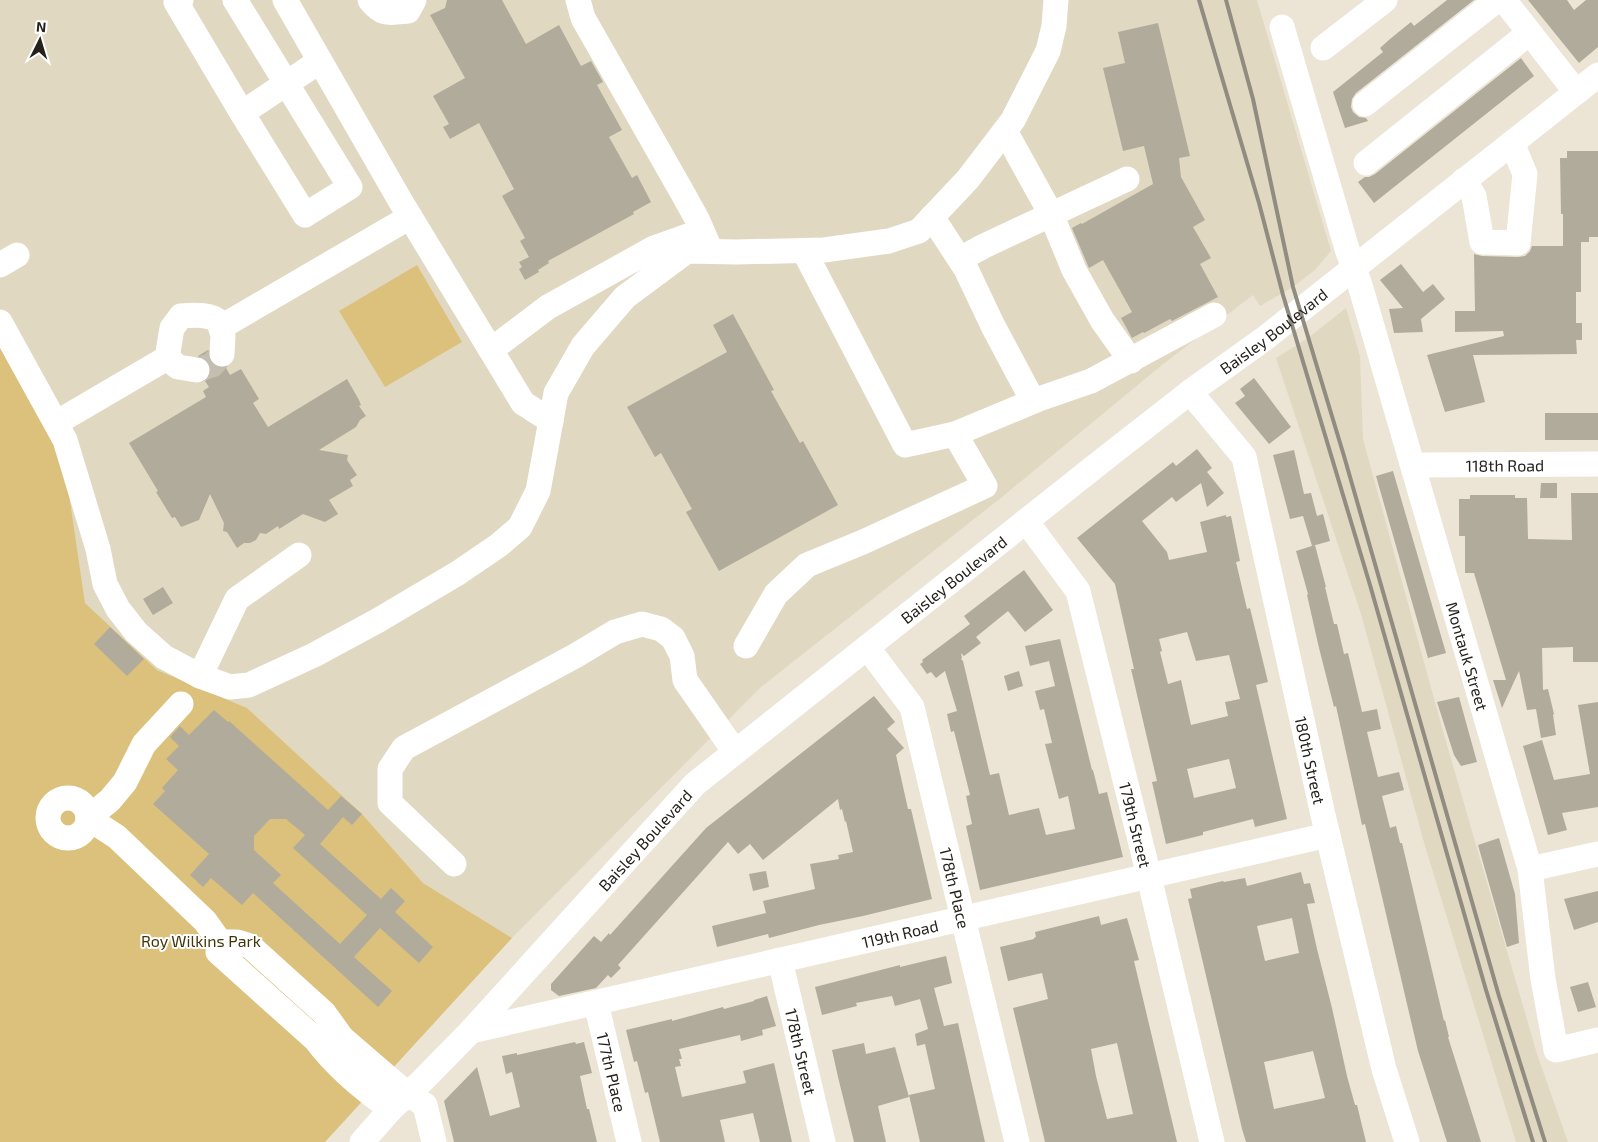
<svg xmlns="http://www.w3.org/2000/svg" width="1598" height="1142" viewBox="0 0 1598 1142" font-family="'Exo 2',sans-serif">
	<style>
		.built { fill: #e1d8c1 }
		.green { fill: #dcc17c }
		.building { fill: #b1ab9c; fill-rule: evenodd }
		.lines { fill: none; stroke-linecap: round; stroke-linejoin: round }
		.minor-tunnel { stroke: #c4beb0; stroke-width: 25; stroke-dasharray: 25 12; stroke-linecap: butt }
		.minor { stroke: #fff; stroke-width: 25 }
		.rail { stroke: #918c81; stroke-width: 4 }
		.labels { text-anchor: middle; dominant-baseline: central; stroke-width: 4; stroke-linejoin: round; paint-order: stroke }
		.street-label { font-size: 16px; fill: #24211c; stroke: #fff }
		.park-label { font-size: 16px; fill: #43350a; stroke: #fff }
	</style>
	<rect width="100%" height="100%" fill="#ece5d5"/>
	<path class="built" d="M0,0h1257l74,251 -16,19 -22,17 -33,19 -7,-11 -91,70 -160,132 -241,190 -249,251 -89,-55 -61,-69 -115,-106 -90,-38 -72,-67 -24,-164 -61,-98z
		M1346,308l14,48 3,83 76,278 37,128 62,212 30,85h-52l-91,-296 -64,-232 -85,-256 32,-20z"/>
	<path class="green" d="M417,265l45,77 -77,45 -46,-76z
		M0,341l61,98 24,164 72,67 90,38 115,106 61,69 89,55 -187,204h-325z"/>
	<path class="building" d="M447,0h55l24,44 33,-19 22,41 10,-5 12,21 -6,3 25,45 -13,7 23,41 5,-3 14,27 -18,10 1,2 -86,47 1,2 -11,7 1,2 -14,8 -6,-11 3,-2 -3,-5 10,-5 -9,-16 5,-3 -23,-42 12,-7 -35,-66 -29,16 -7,-12 6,-3 -16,-28 32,-18 -35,-63 15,-7z
		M1447,0h27l-118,93 -4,6 -1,8 2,5 6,5 7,1 2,3 -23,7 -12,-36 50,-40 -3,-4 10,-9 21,-17 3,4z
		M1528,0h39l7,10 12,-10h12v47l-19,16z
		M1158,23l32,133 -11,2 2,19 24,43 -12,7 18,31 -11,6 18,33 -46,24 -2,-2 -26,14 -1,-1 -11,6 -11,-20 11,-6 -29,-52 -14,8 -17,-40 9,-5 1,1 71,-40 -9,-38 -21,5 -20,-83 22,-5 -7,-31z
		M1521,58l13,18 -160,127 -16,-21 7,-5h4l6,-3z
		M1567,151h31v86h-9v5h-8v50h-5v31h6v17h-6l1,14 -104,1 12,47 -40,10 -18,-57 77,-19 -1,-5 -48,1v-21h20l-1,-57 8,2 36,1 7,-1 5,-5 2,-5h31v-32h-2l-1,-56h7z
		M1401,264l22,28 10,-8 12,15 -24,20 2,13 -29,1 -5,-24 14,-1 -23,-28z
		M733,314l41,76 -3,1 29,52 3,-2 35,64 -119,66 -33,-59 6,-3 -31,-56 -6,4 -28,-50 100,-55 -14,-27z
		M208,350l1,11 6,5 6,2h5l4,7 11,-6 18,30 -6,4 15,24 79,-48 12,21 2,5 -2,1 7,10 -6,4 -4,7 -37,23 29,5 -1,5 10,15 -7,5 3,6 -24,14 9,14 -13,8 -22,-8 -24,15 -1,-3 -12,8 -6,-1 -4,7 -6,3h-6l-7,5 -10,-16 -4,-1 1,-8 -14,-29 -11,26 -18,7 -6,-10 -3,1 -16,-26 2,-1 -29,-48 77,-46 -3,-6 6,-4 -4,-6 3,-2 3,-6v-8l-5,-6 -8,-3z
		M1254,378l37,49 -22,17 -34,-41 10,-7 -5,-7z
		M1545,413h53v27h-53z
		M1197,449l15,19 -5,4 17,21 -17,14 -6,-24 -25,19 -4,-5 -30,24 25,31 2,8 38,-8 -7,-30 26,-7v2l5,-1 9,45 -4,1 11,47 3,-1 18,74 -12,3 31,134 -32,8 -2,-8 -50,13v3l-37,9 -14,-62 5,-1 -26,-112h3l-19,-85 -38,-46 96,-76 3,4zM1187,632l9,29 33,-6 11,44 -15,3 3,14 -37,9 -10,-45 -13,4 -8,-32 2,-1 -3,-12zM1229,759l7,29 -42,10 -7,-29z
		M1294,450l10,44 7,-1 6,23 6,-2 7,27 -18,5 -9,-30 -13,3 -17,-64z
		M1393,471l53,182 -18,5 -52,-182z
		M1541,483h16v15h-17z
		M1571,493h27v169h-25v-15l-31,1 1,42 5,-1 6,25 -1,1 3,20 -15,3 -5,-29 -9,1 -8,-39 -17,37 -9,-28h13l-32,-107h-9v-37h-6v-37h11v-4h45v3h12l1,41 44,1z
		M1315,545l11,42h-1l9,37h3l7,30 4,-1 14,59 15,-3 4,20 -14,3 11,45 21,-5 5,18 -22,6 8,32 6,-2 4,17h2l38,161 4,17 1,-1 4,17h-1l33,105h-34l-29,-91 -53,-227 -3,1 -26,-119 -2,1 -15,-59 -12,-53 1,-1 -12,-43z
		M1024,570l29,40 -28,22 -17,-21 -32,26 5,6 -17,13 -3,-3 1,5 -1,1 2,2 27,114 9,-2 10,42 30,-7 7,27 29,-6 -7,-33 -9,3 -14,-55 7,-1 -8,-34 -4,1 -5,-19 20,-5 -6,-25 -19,5 -5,-20 35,-7 32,131h1l6,24 8,-2 16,65 -143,33 -14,-64 6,-2 -6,-28 4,-1 -16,-64 -3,1 -4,-18 10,-3 -12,-40 -9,7 -5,-6 -4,2 -7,-10 3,-2 -1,-2 48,-36 -6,-8z
		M163,587l10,16 -20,12 -10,-16z
		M110,627l34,32 -17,17 -33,-32z
		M1019,671l4,15 -15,5 -4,-15z
		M874,696l21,26 -8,7 17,19 -8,7 12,54h3l21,90 -69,17 -44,9 -50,13 -1,-4 -51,13 -5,-21 54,-13 -3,-12 52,-12 -5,-25 29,-5 -1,-4 15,-3 -7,-31 -1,1 -3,-13 -2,1 -2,-11 -75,61 -13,-16 -12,10 -10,-12 -110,123 3,3 -10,10 -3,-3 -12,13 -37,8 -8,-6v-6l43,-48 7,6 8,-9 1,2 96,-107z
		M1459,697l18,65 -16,4 -7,-11 -17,-53z
		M1598,702v105l-36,6 5,17 -19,5 -25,-89 19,-6 12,40 36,-6 -12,-69z
		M214,710l14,12 1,-1 99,89 13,-14 21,18 -10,11 -9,-8 -23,27 61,55 10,-11 14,13 -10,11 38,35 -14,16 -39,-35 -26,29 38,34 -14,16 -125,-114 -11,12 -31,-27 -8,9 -13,-12 19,-21 -56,-50 12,-13 -3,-3 16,-18 -12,-11 13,-13 -9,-9 10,-11 9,9zM270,819h16l19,16 -12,13 74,67 -27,29 -67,-61 8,-8 -27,-25v-14z
		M1499,838l16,56 4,49 -12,4 -29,-102z
		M766,871l3,16 -16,4 -4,-17z
		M1301,872l3,12 6,-1 5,20 -8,1 10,45 15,59 15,68 8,29h2l9,37h-120l-4,-13 -54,-230 4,-1 -2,-9 33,-8 1,1 21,-4 2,8zM1292,918l7,35 -34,8 -8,-35zM1313,1051l12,47 -51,11 -10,-47z
		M1598,891v31l-24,8 -10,-31z
		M1099,916l2,9 26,-7 12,42 -5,1 43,181h-132l-32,-134 35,-9 -6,-26 -34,8 -8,-34 34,-8v-1l2,-1 -1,-5zM1117,1043l16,71 -26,5 -11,-43 -5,-27z
		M946,956l6,27 -18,5 10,38 14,-3 27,119h-65l-11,-47 26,-6 -10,-45 -8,2 -2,-12 13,-5 -8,-30 -25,7 -3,-10 -36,7 1,3 -35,9 -7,-28 85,-22v2z
		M1588,982l8,25 -18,5 -8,-25z
		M767,996l9,30 -14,4 1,5 -22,6 -1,-6 -61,14 3,10h-3l2,7 -6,1 7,30 64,-14 -3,-12 31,-8 18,79h-32l-7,-29 -33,7 5,22h-65l-12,-50 -3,1 -8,-32 -3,1 -8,-32 46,-11v2l51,-14 1,2 30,-8v-1z
		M575,1042l1,2 8,-2 8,31 -12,3 7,33h2l8,33h-143l-10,-41 33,-34 13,49 30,-9 -8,-35 -6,2 -4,-18 15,-3v2z
		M864,1043l2,11 29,-7 14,50 -31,9 8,36h-32l-16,-65 -6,-27z"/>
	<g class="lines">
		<path class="minor-tunnel" d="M197,370l15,-5 10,-11"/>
		<g class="minor">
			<path d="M181,0l-5,2 66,111 63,102 45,-28 -115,-187"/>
			<path d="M285,0l116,202 122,201 28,18"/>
			<path d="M370,0c13,16 19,13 38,11l6,-11"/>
			<path d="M578,0l5,18 99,174 15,27 14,32"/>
			<path d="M1504,0l72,92"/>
			<path id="s1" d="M1282,27l65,222 13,36 170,584 13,110 13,71 42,-10"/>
			<path d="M1323,48l62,-48"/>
			<path d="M1365,104l132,-104"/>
			<path d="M242,113l78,-52"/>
			<path d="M1005,131l46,83 23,56 28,50 29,41"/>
			<path d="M1366,163l163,-130"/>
			<path d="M1464,180l10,16 8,46 36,1 7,-69 -13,-31"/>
			<path d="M932,217l34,52 27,57 40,75"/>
			<path d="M804,251l101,194 50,-11"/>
			<path d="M960,259l24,-13 143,-67"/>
			<path d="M0,265l17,-10"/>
			<path d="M0,322l65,118 33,109 7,35 13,25 18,23 28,25 36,19 30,11 19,-2 65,-30 63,-34 81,-48 41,-28 21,-18 18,-36 18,-98 27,-47 42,-49 62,-46 49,1 88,-2 65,-9 30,-10 49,-52 45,-59 35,-69 6,-25 2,-26"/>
			<path d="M219,323l4,12 -1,19"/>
			<path d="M491,350l57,-43 106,-59 45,-16"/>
			<path d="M167,358l11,9 19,3"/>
			<path id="s2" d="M1190,392l54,65 79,358 61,254 23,73"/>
			<path d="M56,423l111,-65 5,-30 9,-12c9,-1 19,-2 29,1 9,2 6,6 18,6l182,-106"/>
			<path id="s3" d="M1413,465l185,-1"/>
			<path id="s4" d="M1026,521l52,70 67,269 67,282"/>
			<path d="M746,646l30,-52 31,-29 56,-23 122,-56 -30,-52 84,-35 52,-18 123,-66"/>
			<path id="s5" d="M867,647l45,60 105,435"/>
			<path d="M200,676l37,-77 62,-44"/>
			<path d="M181,704l-37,40 -19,38 -15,18 -22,18 29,19 88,84 15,21 -2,10 98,88c20,27 48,50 75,69"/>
			<circle cx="68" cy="818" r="20"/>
			<path d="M454,864l-64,-61v-34l14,-21 171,-92 40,-24 27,-8 19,5 12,9 9,18 3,24 50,72"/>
			<path d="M1530,869l68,-15"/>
			<path d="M220,942h17l13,4 74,67 18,25 51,44 15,12 17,11 9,37"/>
			<path id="s6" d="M780,960l43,182"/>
			<path id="s7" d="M596,1003l33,139"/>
			<path id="s8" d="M471,1031l857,-196"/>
			<path id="s9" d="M362,1142l29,-33 29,-26 51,-52 224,-247 408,-324 87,-68 74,-53 334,-264"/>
		</g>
		<path class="rail" d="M1199,0l60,203 24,92 87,290 116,405 47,152
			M1226,0l27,99 40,188 51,169 155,540 46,146"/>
	</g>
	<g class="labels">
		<g class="street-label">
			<text stroke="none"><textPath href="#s9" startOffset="1224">Baisley Boulevard</textPath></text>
			<text stroke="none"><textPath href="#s3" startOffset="92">118th Road</textPath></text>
			<text stroke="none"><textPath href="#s9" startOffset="819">Baisley Boulevard</textPath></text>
			<text stroke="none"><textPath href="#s1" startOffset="656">Montauk Street</textPath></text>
			<text stroke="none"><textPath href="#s2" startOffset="395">180th Street</textPath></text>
			<text stroke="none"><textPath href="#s4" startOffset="328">179th Street</textPath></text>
			<text stroke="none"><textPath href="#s9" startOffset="414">Baisley Boulevard</textPath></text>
			<text stroke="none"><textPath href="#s5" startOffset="261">178th Place</textPath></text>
			<text stroke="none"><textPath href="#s8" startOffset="440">119th Road</textPath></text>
			<text stroke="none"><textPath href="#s6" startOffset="94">178th Street</textPath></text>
			<text stroke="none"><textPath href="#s7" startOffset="71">177th Place</textPath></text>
		</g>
		<g class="park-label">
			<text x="201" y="940">Roy Wilkins Park</text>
		</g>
	</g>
	<g transform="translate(40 40) rotate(5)" stroke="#ffffff" stroke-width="4" paint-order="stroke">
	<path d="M0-4L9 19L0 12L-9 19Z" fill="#24211c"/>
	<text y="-8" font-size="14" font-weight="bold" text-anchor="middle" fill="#24211c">N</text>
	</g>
</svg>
